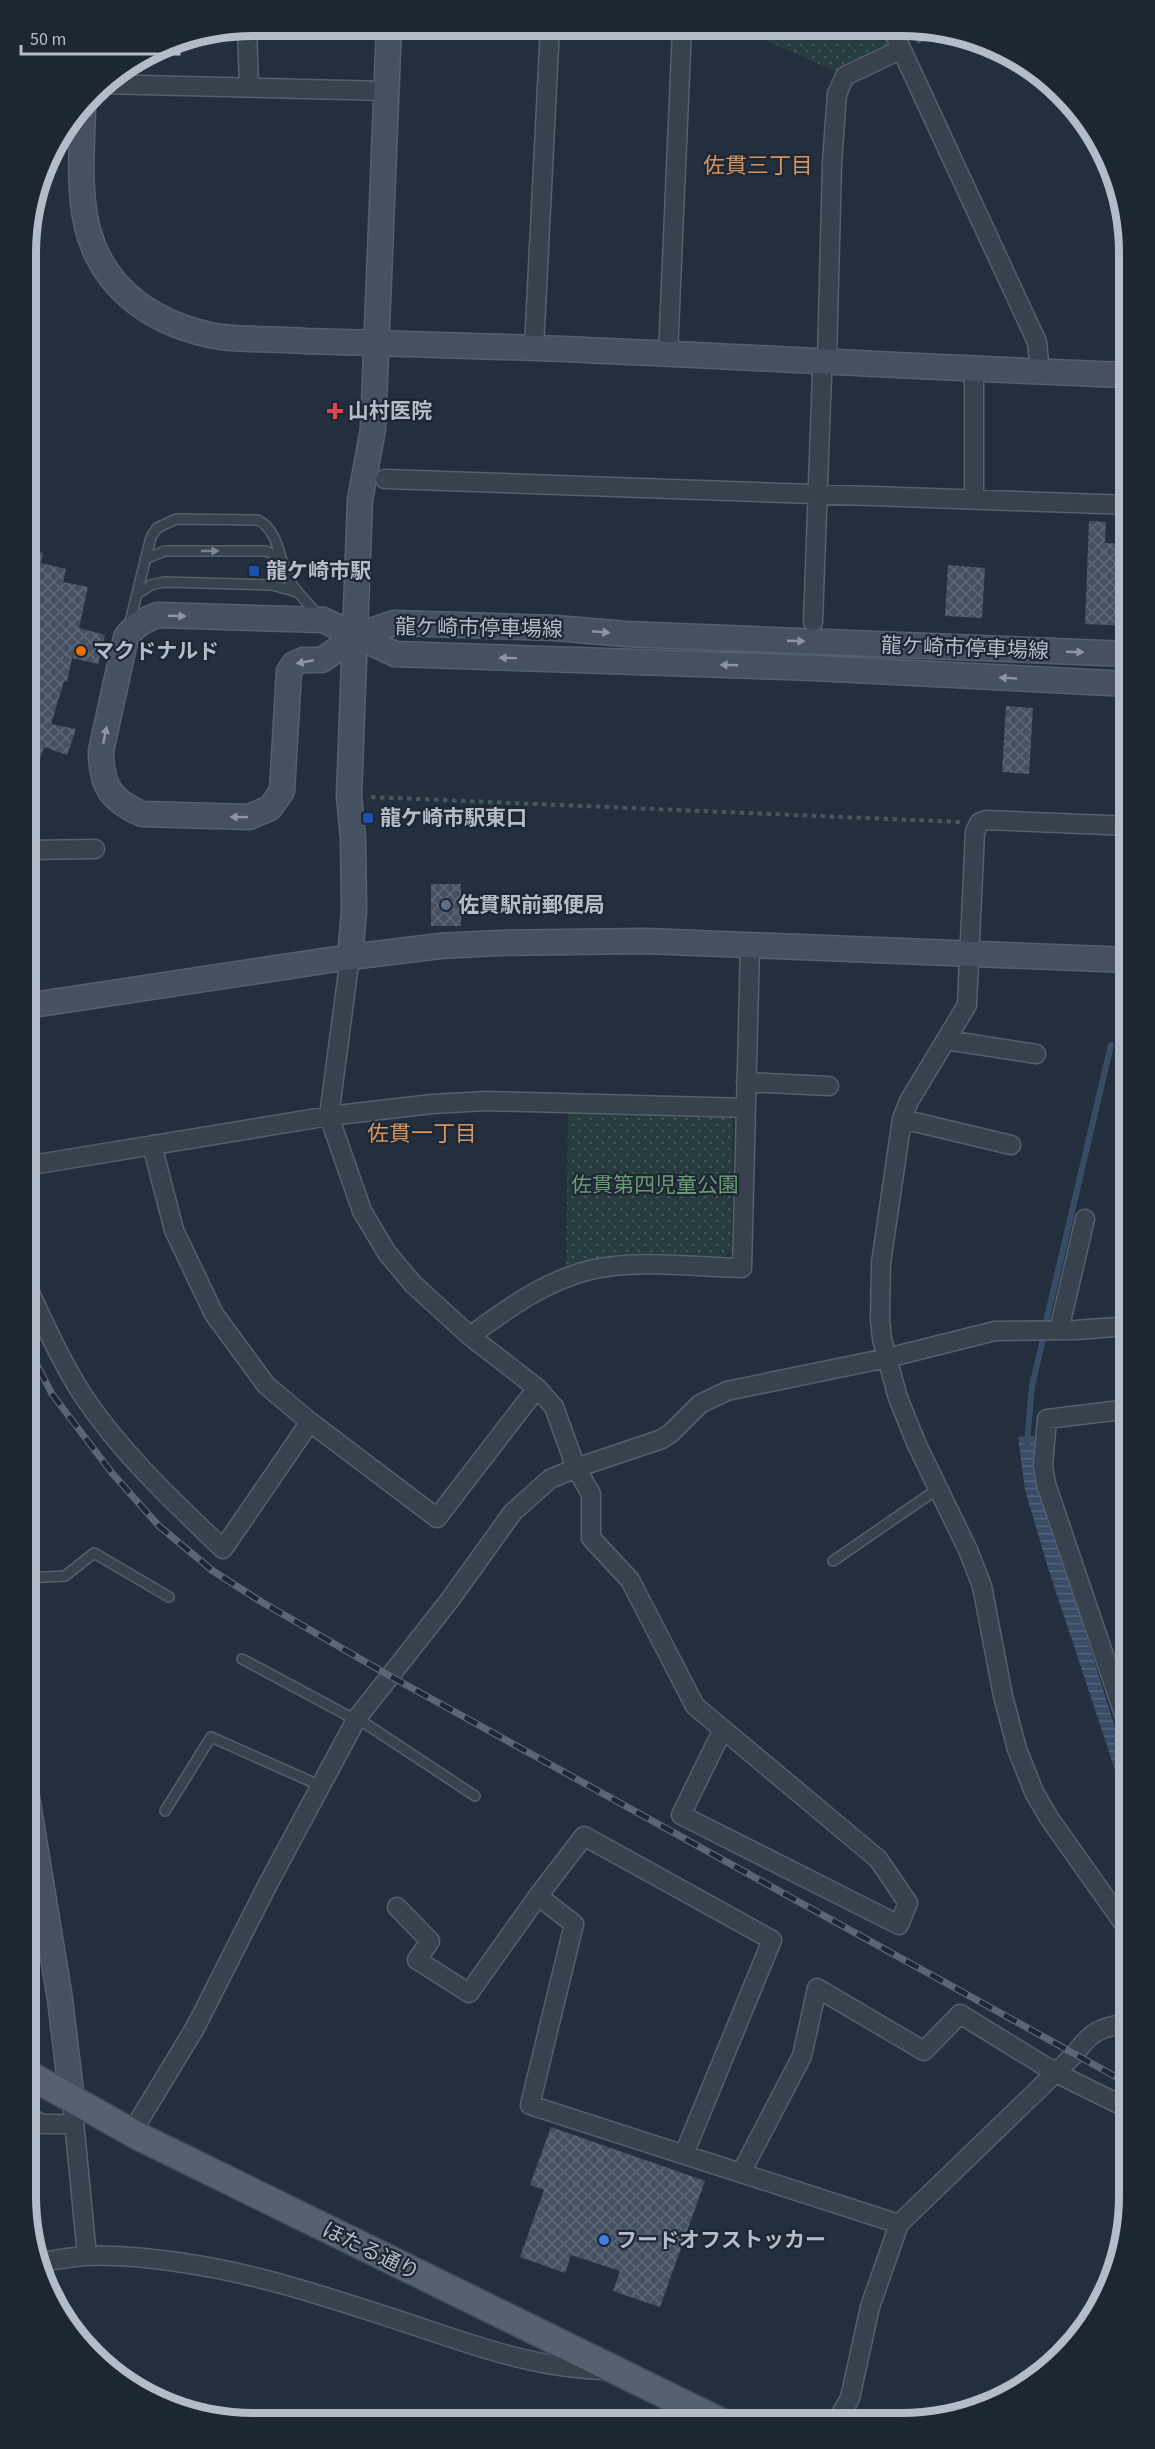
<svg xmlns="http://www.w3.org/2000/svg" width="1155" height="2449" viewBox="0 0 1155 2449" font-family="'Source Sans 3','Noto Sans JP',sans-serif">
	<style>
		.grass { fill: url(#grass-dots) }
		.water { fill: url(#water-rules) }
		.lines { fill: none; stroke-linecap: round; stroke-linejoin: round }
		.stream { stroke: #394c67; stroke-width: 6 }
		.building { fill: url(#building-cross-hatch) }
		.lane-casing { stroke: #565f6c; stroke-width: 12 }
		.street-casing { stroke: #565f6c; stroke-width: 21 }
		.secondary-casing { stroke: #565f6c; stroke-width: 27 }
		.primary-casing { stroke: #414a57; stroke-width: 30 }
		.path { stroke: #44595c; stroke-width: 4; stroke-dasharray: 4.5 4.5; stroke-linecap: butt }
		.lane { stroke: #38414e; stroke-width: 9 }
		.street { stroke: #38414e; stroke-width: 18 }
		.secondary { stroke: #465061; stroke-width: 24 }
		.primary { stroke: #56606e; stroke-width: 27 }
		.rail-casing { stroke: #5a6575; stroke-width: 7 }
		.rail { stroke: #1d2633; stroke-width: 4.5; stroke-dasharray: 14; stroke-linecap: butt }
		.oneway { fill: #7c8592 }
		.oneway2 { fill: #8e96a5 }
		.health-dot { fill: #e0444e; stroke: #1d2633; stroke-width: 2 }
		.transit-dot { fill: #1a4fb4; stroke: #1d2633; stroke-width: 2 }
		.food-dot { fill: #e8710a; stroke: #1d2633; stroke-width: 2 }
		.service-dot { fill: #5c6f8a; stroke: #1d2633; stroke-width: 2 }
		.shop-dot { fill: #3f7fe0; stroke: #1d2633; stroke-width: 2 }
		.labels { text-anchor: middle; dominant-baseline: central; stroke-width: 4.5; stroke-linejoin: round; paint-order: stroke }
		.poi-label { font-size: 21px; font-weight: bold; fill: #b4bcc9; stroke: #1d2633; text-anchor: start }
		.street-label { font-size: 21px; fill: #b4bcc9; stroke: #1d2633 }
		.park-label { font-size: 21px; fill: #6b9a76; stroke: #1d2633 }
		.neighbourhood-label { font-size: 22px; fill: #d59563; stroke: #1d2633 }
		.rim { fill: none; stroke: #b4bcc9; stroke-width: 8 }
	</style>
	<defs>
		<pattern id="grass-dots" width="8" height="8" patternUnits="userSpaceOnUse" patternTransform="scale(1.5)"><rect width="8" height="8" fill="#263c3f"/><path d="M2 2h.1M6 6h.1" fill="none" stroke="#435659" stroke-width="1.8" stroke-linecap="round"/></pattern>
		<pattern id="water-rules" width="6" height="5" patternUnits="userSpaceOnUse" patternTransform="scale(1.5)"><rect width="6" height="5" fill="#394c67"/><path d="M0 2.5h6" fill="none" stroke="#53647b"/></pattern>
		<pattern id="building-cross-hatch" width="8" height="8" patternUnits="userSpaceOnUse" patternTransform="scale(1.5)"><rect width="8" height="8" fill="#455162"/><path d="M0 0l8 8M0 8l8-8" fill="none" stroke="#5d6877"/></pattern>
	</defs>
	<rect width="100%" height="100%" fill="#242f3e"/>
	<path class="grass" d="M741,29h151l8,21 -55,26z
		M568,1113l160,3 5,4 -2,131 -7,7 -89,-4 -69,13z"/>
	<path class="water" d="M1034,1436l6,52 89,284v40l-80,-241 -24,-81 -7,-53z"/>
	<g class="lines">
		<path class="stream" d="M1046,1322l65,-277
			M1027,1443l5,-57 12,-51"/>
	</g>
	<path class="building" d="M1089,521l17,1 -1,21 24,1 -3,82 -41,-2z
		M26,549l17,4 -2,10 25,6 -3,13 25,5 -9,41 26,7 -7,29 -26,-6 -5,24 -3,-1 -13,43 25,5 -9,26 -23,-8 -14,44 -4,-1z
		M948,565l37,3 -3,50 -37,-2z
		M1006,706l27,2 -4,66 -27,-2z
		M431,884h30v42h-30z
		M551,2127l154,54 -45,126 -47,-16 7,-20 -49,-16 -6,18 -45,-16 24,-67 -14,-5z"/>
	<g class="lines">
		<g class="lane-casing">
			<path id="lane" d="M145,559l20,-8h101l15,7
				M137,594l14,-9 13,-3 108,3 25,7
				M129,626l22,-89 6,-9 19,-9 82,1c22,11 21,43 33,63 8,12 19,22 28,33
				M833,1561l106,-73
				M26,1578l39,-2 29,-23 75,44
				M242,1659l114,61
				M357,1718l118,78
				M165,1811l46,-74 110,49"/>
		</g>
		<g class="street-casing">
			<path id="street" d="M247,27l2,60
				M892,29l145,313 3,30
				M101,84l286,7
				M534,348l16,-321
				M668,354l14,-326
				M827,360l5,-197 5,-69 8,-18 55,-26
				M385,479l744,26
				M974,500v-119l2,-14
				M813,622l9,-248
				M26,850l69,-1
				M350,957l-21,159 33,95 25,42 26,31 57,52 67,52 17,19 22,61 15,26v44l39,42 65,126 183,153 30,44 -9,22 -218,-110 42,-86
				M946,1040l90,14
				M746,1082l83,4
				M902,1119l109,26
				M152,1145l22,85 40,84 52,71 44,37
				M26,1166l303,-50 103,-12 54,-3 260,7
				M26,1284c17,37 34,75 56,110 39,59 91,107 141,155l87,-127 127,96 100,-130
				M1059,1330l26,-111
				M470,1336c37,-27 75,-55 120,-66 46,-11 104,-3 152,-2l8,-322
				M1129,1729l-83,-245 -3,-18 4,-47 82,-10
				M397,1907l33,34 -13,19 52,33 69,-97
				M1129,1931l-80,-113 -15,-26 -17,-43 -14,-53 -21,-110 -14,-36 -51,-105 -19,-47 -16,-59 -2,-19 1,-57 21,-144 7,-18 58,-96 8,-173 4,-9 7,-3 143,6
				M72,2100l15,156
				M26,2115l16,9h32
				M132,2132l63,-104 73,-144 89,-166 92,-117 64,-89 37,-33 26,-11 86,-29 9,-6 29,-29 27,-13 160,-33 108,-27 81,-1 53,-4
				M684,2154l88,-214 -188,-104 -46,60 36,28 -44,181 369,119
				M741,2173l61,-117 15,-68 107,63 36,-37 96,59 73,36
				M36,2263c17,-3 34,-6 50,-7 30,-2 62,2 91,6 81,11 156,37 233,62 65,22 131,46 200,46
				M836,2423l14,-25 20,-91 29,-83 176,-170c16,-23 26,-27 54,-31"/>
		</g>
		<g class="secondary-casing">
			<path id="secondary" d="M83,107c-2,73 -12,146 54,196 24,18 54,29 84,34 28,3 57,2 85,4 77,3 155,4 232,7 197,8 394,20 591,27
				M1129,684l-314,-16 -420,-14 -72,-34 -165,-5c-14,5 -23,10 -32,22l-25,114c0,34 9,49 41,63l107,3 21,-9 12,-17 7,-120 5,-7 9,-4h19l34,-24 38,-13 161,5 71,6 503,20
				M350,957l4,-46 -1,-73 -4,-42 11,-296 13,-71 16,-403
				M26,1006l324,-49 90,-11 58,-3 148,-2 483,19
				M26,1791l34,208 12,101"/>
		</g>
		<g class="primary-casing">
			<path id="primary" d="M26,2073l112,63 583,286"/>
		</g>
		<path class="path" d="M917,42l30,-12
			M371,797l589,25"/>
		<use href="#lane" class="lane"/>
		<use href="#street" class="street"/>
		<use href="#secondary" class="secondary"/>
		<use href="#primary" class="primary"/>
		<g class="rail-casing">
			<path id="rail" d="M26,240v-4
				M26,1344l26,50 60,79 47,53 54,45 47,30 130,75 739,408"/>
		</g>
		<use href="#rail" class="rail"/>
	</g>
	<defs><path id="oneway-solid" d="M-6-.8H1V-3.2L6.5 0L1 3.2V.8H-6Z" transform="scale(1.5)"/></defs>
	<use class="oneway" href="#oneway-solid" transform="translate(210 551)"/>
	<g class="oneway2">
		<use href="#oneway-solid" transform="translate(177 616) rotate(2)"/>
		<use href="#oneway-solid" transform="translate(601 632) rotate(5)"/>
		<use href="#oneway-solid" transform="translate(796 641) rotate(2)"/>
		<use href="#oneway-solid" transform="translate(1075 652) rotate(2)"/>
		<use href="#oneway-solid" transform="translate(508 658) rotate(-179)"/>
		<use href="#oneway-solid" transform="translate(305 662) rotate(169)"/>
		<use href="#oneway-solid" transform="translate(729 665) rotate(-178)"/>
		<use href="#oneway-solid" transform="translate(1008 678) rotate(-177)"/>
		<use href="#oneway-solid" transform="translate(105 735) rotate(-78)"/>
		<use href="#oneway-solid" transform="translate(239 817) rotate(-179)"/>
	</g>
	<path class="health-dot" d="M332 402h6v6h6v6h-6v6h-6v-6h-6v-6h6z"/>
	<g class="transit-dot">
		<rect x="248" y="565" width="12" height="12" rx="3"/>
		<rect x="362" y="812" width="12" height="12" rx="3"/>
	</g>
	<circle class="food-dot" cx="81" cy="651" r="6"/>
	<circle class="service-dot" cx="446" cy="905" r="6"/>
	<circle class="shop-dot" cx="604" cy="2240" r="6"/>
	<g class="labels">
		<g class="poi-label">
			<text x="348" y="411">山村医院</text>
			<text x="266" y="571">龍ケ崎市駅</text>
			<text x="93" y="651">マクドナルド</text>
			<text x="380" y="818">龍ケ崎市駅東口</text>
			<text x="458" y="905">佐貫駅前郵便局</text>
			<text x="616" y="2240">フードオフストッカー</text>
		</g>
		<g class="street-label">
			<text transform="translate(479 628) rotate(1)">龍ケ崎市停車場線</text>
			<text transform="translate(965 648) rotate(2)">龍ケ崎市停車場線</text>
			<text transform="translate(371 2251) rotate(26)">ほたる通り</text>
		</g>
		<g class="park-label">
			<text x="655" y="1185">佐貫第四児童公園</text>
		</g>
		<g class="neighbourhood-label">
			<text x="758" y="166">佐貫三丁目</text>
			<text x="422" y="1134">佐貫一丁目</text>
		</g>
	</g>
	<path d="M0 0H1155V2449H0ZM253 36H902A217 217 0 0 1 1119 253V2196A217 217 0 0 1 902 2413H253A217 217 0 0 1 36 2196V253A217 217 0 0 1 253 36Z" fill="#1d2633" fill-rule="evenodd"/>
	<path class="rim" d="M253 36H902A217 217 0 0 1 1119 253V2196A217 217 0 0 1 902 2413H253A217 217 0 0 1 36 2196V253A217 217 0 0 1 253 36Z"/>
	<path d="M21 45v9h158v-9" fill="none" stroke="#b4bcc9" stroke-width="3"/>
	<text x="30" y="45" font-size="18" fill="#b4bcc9" stroke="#1d2633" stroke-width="4.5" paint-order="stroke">50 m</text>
</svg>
